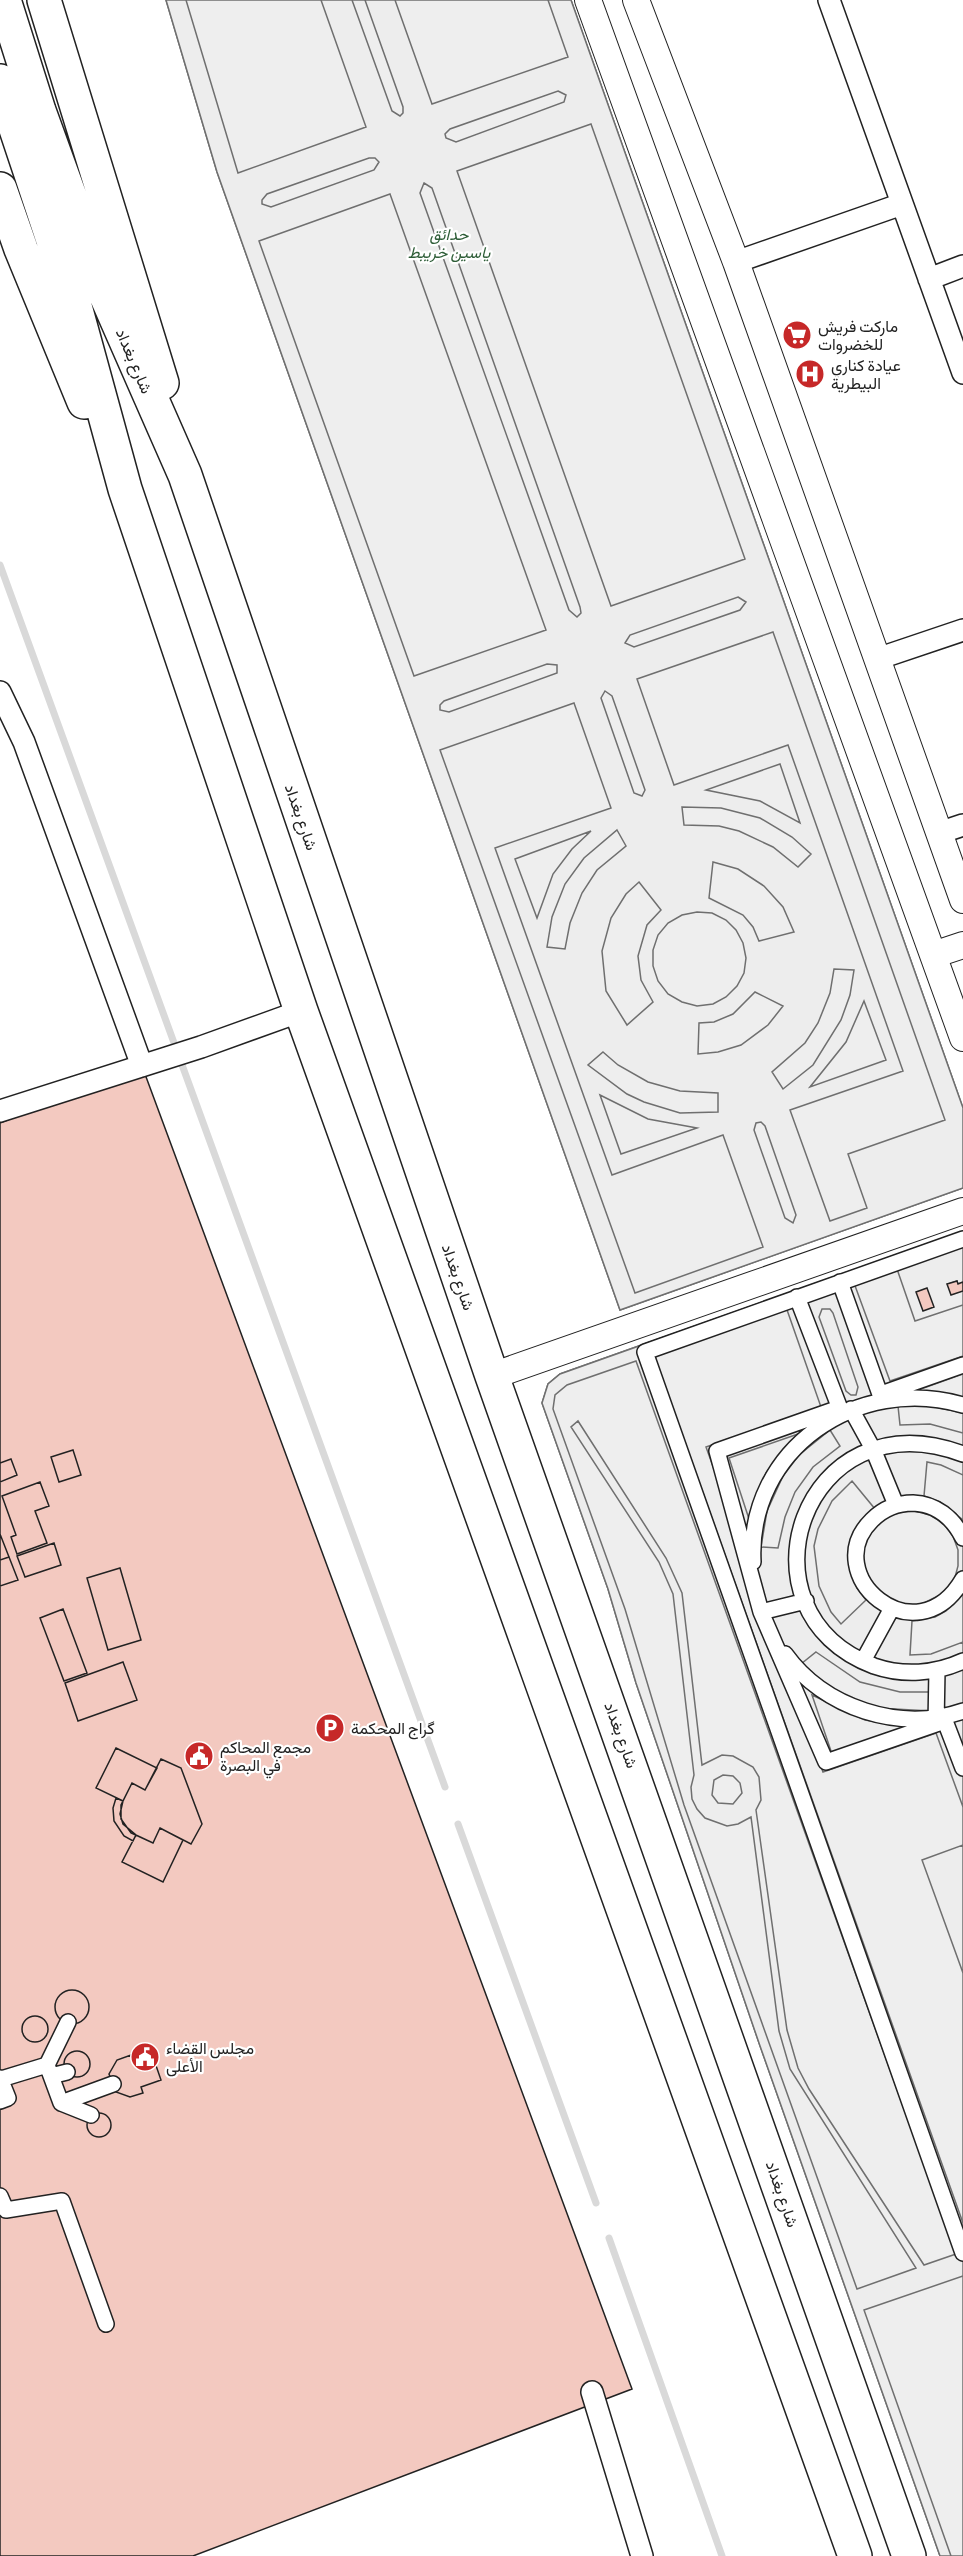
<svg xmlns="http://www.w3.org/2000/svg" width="963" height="2556" viewBox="0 0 963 2556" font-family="'Crimson Pro',Vazirmatn,serif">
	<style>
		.green { fill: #eee; stroke: #6f6f6f; stroke-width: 1.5 }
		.parking { fill: #ededed; stroke: #6f6f6f; stroke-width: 1.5; fill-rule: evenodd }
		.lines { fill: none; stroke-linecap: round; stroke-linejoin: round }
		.stream { stroke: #d9d9d9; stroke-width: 7 }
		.building { fill: #f3c9c0; stroke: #222; stroke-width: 1.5 }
		.pedestrian-casing { stroke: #222; stroke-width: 18 }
		.minor-casing { stroke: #222; stroke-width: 24 }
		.tertiary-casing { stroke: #222; stroke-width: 28 }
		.trunk-casing { stroke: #222; stroke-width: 36 }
		.pedestrian { stroke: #fff; stroke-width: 15 }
		.minor { stroke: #fff; stroke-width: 21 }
		.tertiary { stroke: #fff; stroke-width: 26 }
		.trunk { stroke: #fff; stroke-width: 33 }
		.labels { text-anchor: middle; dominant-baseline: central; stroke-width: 4.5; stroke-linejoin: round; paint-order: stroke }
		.park-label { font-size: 16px; font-style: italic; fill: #2f5e38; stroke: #fff }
		.poi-label { font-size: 16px; fill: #222; stroke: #fff; text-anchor: start }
		.street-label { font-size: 16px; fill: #222; stroke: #fff }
	</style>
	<rect width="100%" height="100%" fill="#fff"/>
	<path class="green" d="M166,0h405l392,1108v80l-343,122 -403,-1138z
		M963,1231v1325h-23l-181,-513 -123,-360 -28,-94 -66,-186 6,-19 12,-10z"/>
	<path class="parking" d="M166,0h20l52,173 128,-46 -45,-127h31l40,111 8,5 3,-3v-6l-38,-107h30l37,104 136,-47 -20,-57h23l392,1108v80l-343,122 -403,-1138zM558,91l8,4 -2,7 -108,40 -10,-4 -1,-4 5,-5zM591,124l154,435 -134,47 -154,-435zM369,158h6l4,4 -5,8 -103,37 -9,-3v-4l5,-6zM424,183l8,5 148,419 1,6 -4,4 -8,-7 -149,-417zM390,194l156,436 -132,46 -155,-435zM738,597l8,5 -6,8 -106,37 -9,-4 5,-8zM773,632l172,488 -97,34 19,54 -37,13 -40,-111 113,-39 -115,-326 -114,40 -37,-106zM547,664l10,1v8l-108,39 -9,-2v-5l4,-4zM605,691l7,5 33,94 -3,6 -8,-3 -33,-95zM574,703l37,105 -116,40 117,327 111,-40 40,112 -128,46 -195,-543zM780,764l20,59 -40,-22 -54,-11zM682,807l39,1 39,10 32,19 19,17 -13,13 -25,-20 -34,-16 -20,-5 -35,-1zM617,830l9,16 -29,24 -15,23 -12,30 -5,26 -18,-2 5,-30 13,-33 19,-26zM591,831l-19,18 -19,25 -16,44 -22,-59zM713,862l25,7 26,17 19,21 11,25 -35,9 -6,-14 -10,-12 -34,-17zM639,882l22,28 -14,15 -9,31 3,24 12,22 -26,23 -21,-34 -4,-40 9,-33 15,-24zM697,912l15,1 14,7 10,10 7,13 3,15 -2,15 -7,13 -11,11 -13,7 -16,2 -15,-4 -14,-8 -10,-13 -5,-15v-16l5,-15 10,-12 14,-8zM834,969l20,1 -4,25 -9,25 -28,45 -30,24 -11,-17 33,-29 13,-20 12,-30zM755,992l28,14 -15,19 -27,20 -23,7 -20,2 1,-31 15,-1 19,-8zM864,1001l22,59 -76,27 36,-45zM603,1052l15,13 30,17 32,9 38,2v19l-38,1 -36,-11 -17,-8 -39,-29zM600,1095l48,24 49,9 -76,26zM761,1122l4,4 31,89 -3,8 -8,-5 -31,-88 2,-7z
		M963,1231v51l-5,2 -1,-3 -9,3 15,7v14l-48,16 -18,-52 -43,14 36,98 73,-25v18l-45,16 45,7v16l-42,-9 -23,2 2,19 30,-1 33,9v42l-22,-10 -14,-3 -3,34 16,6 23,18v73l-17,18 -11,6 -23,4 -2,34 21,-1 32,-12v165l-27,-74 -113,39 -117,-325 115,-40 -35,-100 -133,46 310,870v53l-99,34 87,246h-11l-181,-513 -123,-360 -28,-94 -66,-186 6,-19 12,-10zM822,1309h8l3,4 25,74 -2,8h-5l-5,-4 -27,-74zM636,1361l320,893 -32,11 -115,-176 -11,-21 -11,-38 -31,-220 5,-10 -2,-23 -6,-10 -20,-11 -11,-1 -20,10 -20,-172 -16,-35 -88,-137 -7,6 88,135 14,32 21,181 -3,12 1,12 5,10 8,9 22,8 11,-2 13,-7 28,214 11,38 126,199 -59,21 -173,-484 -59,-196 -72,-200 2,-14 12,-10zM830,1430l10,16 -27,21 -18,25 -10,25 -7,31 -17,-1 6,-36 16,-35 16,-21zM801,1433l-35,40 -17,46 -20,-61zM852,1481l23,28 -24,58 6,21 9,12 -25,24 -10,-12 -12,-26 -5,-40 4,-17 14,-28zM915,1511l15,4 13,8 10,13 5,14v16l-4,15 -10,12 -28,14 -31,-7 -12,-11 -11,-30 3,-16 7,-14 13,-11 14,-6zM816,1652l44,30 40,10h29l2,19 -55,-3 -36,-14 -17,-10 -22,-20zM812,1695l53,25 41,7 -74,27zM723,1775l10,1 7,7 2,10 -9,11 -15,-1 -6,-8 2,-15z
		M963,1845v128l-41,-113z"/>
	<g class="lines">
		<path class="stream" d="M0,565l445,1222
			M458,1824l138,379
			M609,2238l113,318"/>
	</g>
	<path class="building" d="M142,1066l490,1323 -439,167h-193v-1433z
		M957,1281l1,3 5,-2v9l-12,4 -4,-11z
		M927,1288l7,19 -11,4 -7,-19z
		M73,1450l8,25 -22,7 -8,-25z
		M11,1459l6,16 -17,7v-19z
		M40,1482l9,24 -14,5 12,32 -30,11 -6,-17 5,-2 -14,-39z
		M0,1534l9,23 -9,3z
		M54,1543l7,22 -36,12 -8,-21z
		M9,1557l9,23 -18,6v-26z
		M120,1568l21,72 -33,10 -21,-72z
		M63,1609l24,64 -23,8 -24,-63z
		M123,1662l14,38 -59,21 -13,-38z
		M116,1748l41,20 -12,22 -13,-7 -9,18 -27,-13z
		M161,1759l20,9 21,56 -11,20 -31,-16 -7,15 -22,-10 -10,-14v-14l11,-22 13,7z
		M116,1798l7,3 -3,13 3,10 13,11 -3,6 -9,-5 -10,-15 -1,-13z
		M160,1828l23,12 -20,42 -41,-20 14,-27 17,8z
		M55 2007a17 17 0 1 1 34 0a17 17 0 1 1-34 0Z
		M22 2029a13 13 0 1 1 26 0a13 13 0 1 1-26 0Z
		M64 2064a13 13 0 1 1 26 0a13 13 0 1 1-26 0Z
		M152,2054l9,26 -20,7 2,6 -13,4 -14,-5 -7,-18 8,-14 14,-5 1,5z
		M87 2125a12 12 0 1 1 24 0a12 12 0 1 1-24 0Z"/>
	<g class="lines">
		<g class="pedestrian-casing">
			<path id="pedestrian" d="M963,1239l-318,113 318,901
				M840,1282l42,118
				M797,1297l45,117
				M881,1394l82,-29
				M839,1408l-122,43 44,161 65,150 119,-41 18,47
				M851,1409l22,40 23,56
				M963,1454c-160,-60 -233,158 -89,212 29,10 61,8 89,-5
				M963,1538c-10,-20 -27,-34 -50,-35 -15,0 -30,6 -41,17 -55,54 44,140 91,59
				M753,1562c-6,-113 105,-188 210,-157
				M761,1612l45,-11
				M785,1654c39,54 115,79 178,57
				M863,1661l29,-53
				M936,1724l1,-54
				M47,2065l21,-43
				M51,2076l16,-4
				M0,2078l8,20 -8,3
				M1,2079l46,-14 14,38 30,12
				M61,2103l52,-19
				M0,2196l6,14 56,-9 44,123"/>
		</g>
		<g class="minor-casing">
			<path id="minor" d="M829,0l134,373
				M736,262l166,-58
				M929,279l34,-13
				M877,659l86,-29
				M0,692l24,50 118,324
				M939,833l24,-8
				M0,1111l201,-64 100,-36
				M592,2392l50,164"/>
		</g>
		<g class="tertiary-casing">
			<path id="tertiary" d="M588,0l375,1038
				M636,0l100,262 227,638
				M933,955l30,-10
				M492,1376l471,-165"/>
		</g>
		<g class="trunk-casing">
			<path id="trunk" d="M4,0l35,111 66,182 80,182 307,901 417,1180
				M44,0l118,383
				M0,81l75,225 50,183 176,522 554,1545
				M0,189l21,60 63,153"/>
		</g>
		<use href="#pedestrian" class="pedestrian"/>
		<use href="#minor" class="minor"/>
		<use href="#tertiary" class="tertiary"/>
		<use href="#trunk" class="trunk"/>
	</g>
	<defs>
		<g id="supermarket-disc" transform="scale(1.5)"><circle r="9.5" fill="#c62828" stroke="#fff"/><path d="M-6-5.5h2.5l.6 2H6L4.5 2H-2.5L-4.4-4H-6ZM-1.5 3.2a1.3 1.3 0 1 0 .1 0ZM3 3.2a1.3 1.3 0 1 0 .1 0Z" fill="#fff"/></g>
		<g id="hospital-disc" transform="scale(1.5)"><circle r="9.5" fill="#c62828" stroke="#fff"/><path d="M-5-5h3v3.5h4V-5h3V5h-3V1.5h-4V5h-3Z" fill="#fff"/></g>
		<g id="parking-disc" transform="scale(1.5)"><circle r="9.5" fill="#c62828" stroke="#fff"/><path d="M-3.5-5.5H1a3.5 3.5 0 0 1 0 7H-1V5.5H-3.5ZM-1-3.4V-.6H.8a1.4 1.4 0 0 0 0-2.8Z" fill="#fff"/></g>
		<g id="civic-disc" transform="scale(1.5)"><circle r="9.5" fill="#c62828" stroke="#fff"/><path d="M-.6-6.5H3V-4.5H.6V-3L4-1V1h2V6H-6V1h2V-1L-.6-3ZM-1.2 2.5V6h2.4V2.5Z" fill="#fff"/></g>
	</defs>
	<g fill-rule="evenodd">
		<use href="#supermarket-disc" x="797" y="335"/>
		<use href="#hospital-disc" x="810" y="374"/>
		<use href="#parking-disc" x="330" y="1728"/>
		<use href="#civic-disc" x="199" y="1756"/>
		<use href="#civic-disc" x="145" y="2057"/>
	</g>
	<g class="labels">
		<g class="park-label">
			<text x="449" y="234">حدائق<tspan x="449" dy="18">ياسين خريبط</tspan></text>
		</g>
		<g class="poi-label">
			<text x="818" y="326">ماركت فريش<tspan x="818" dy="18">للخضروات</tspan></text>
			<text x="831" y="365">عيادة كناري<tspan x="831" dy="18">البيطرية</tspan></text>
			<text x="351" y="1728">گراج المحكمة</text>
			<text x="220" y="1747">مجمع المحاكم<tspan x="220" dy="18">في البصرة</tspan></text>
			<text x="166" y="2048">مجلس القضاء<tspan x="166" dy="18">الأعلى</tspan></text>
		</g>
		<g class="street-label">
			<text transform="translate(134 361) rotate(67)">شارع بغداد</text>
			<text transform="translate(301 817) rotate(71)">شارع بغداد</text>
			<text transform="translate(458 1277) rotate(71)">شارع بغداد</text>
			<text transform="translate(621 1735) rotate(70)">شارع بغداد</text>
			<text transform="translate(782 2194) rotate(71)">شارع بغداد</text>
		</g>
	</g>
</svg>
